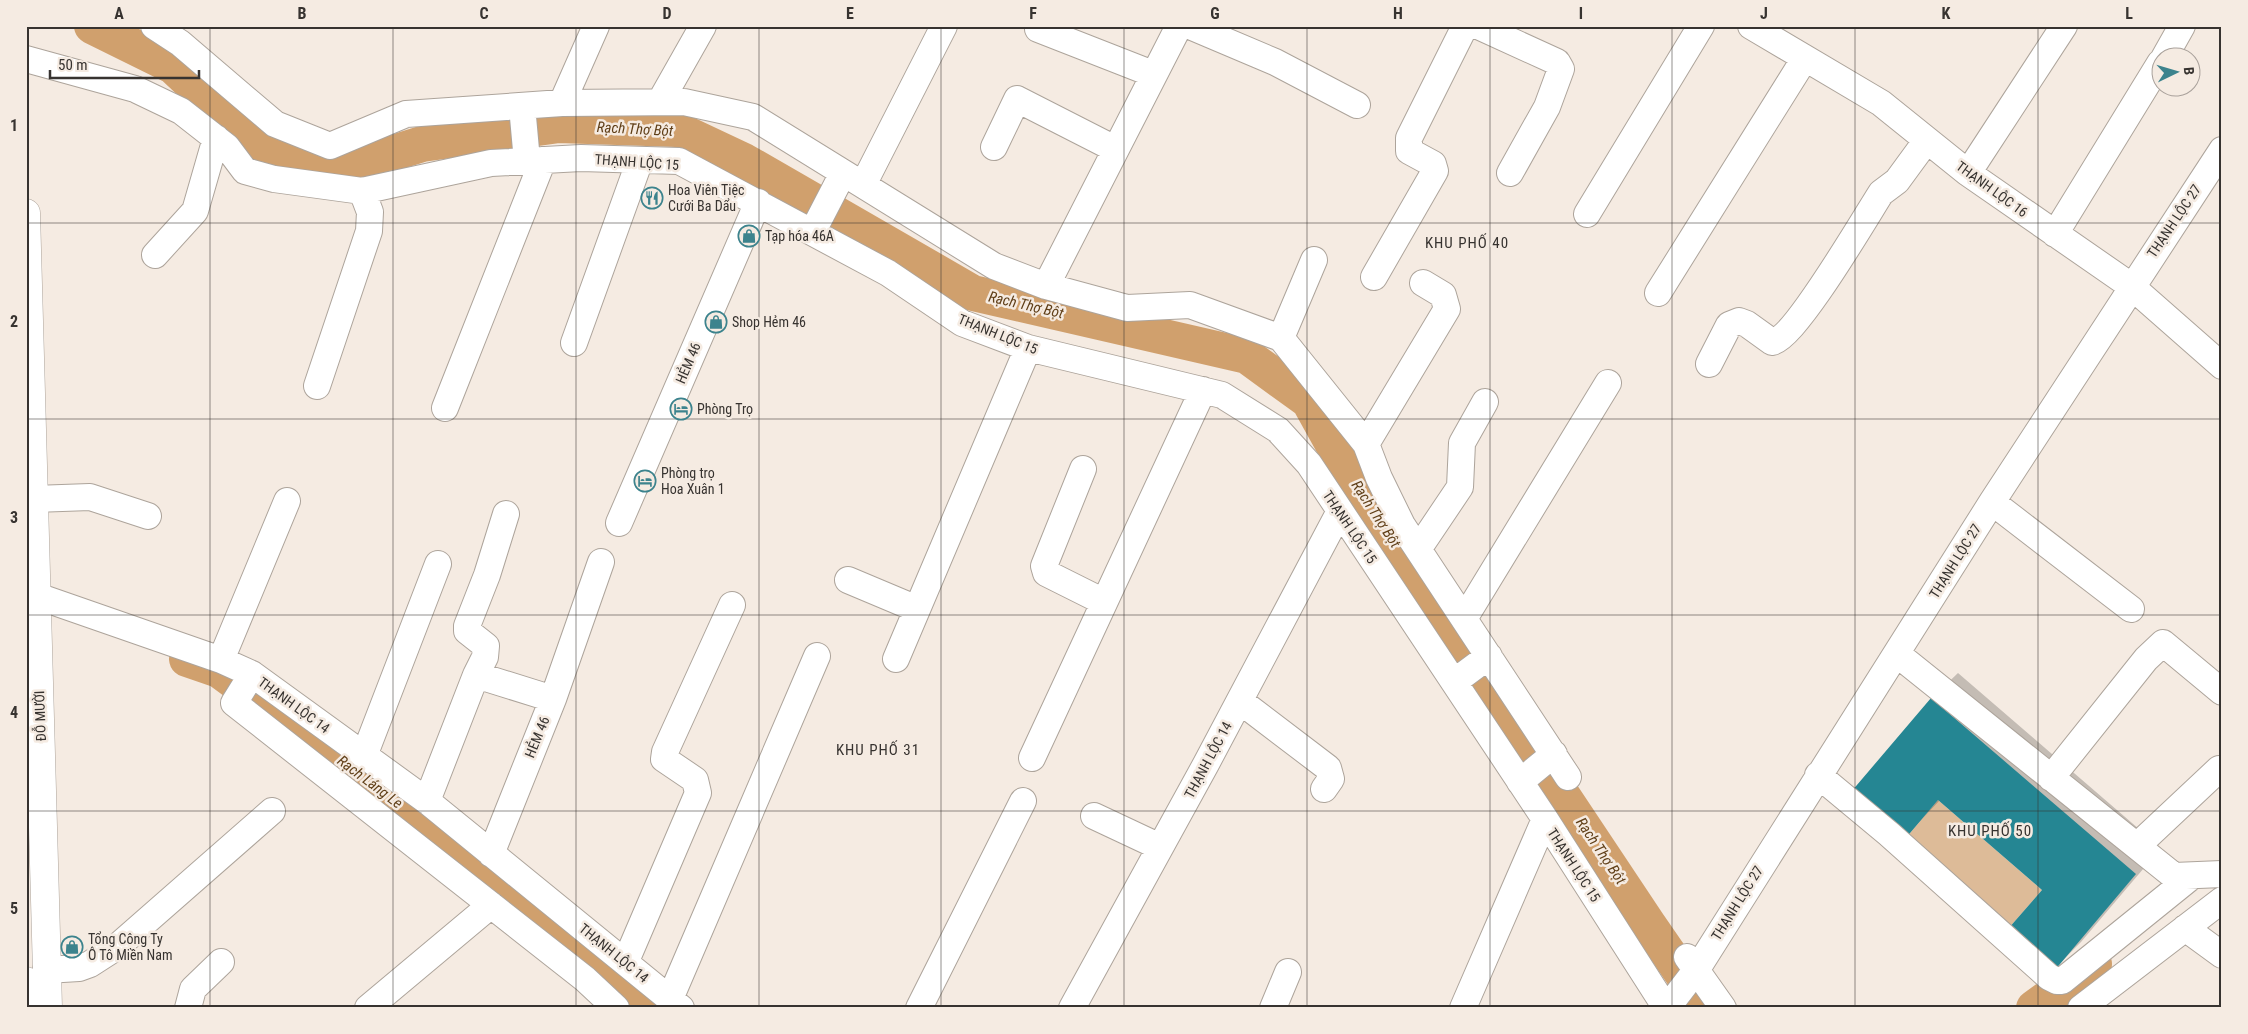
<svg xmlns="http://www.w3.org/2000/svg" width="2248" height="1034" viewBox="0 0 2248 1034" font-family="'Roboto Condensed',sans-serif">
	<style>
		.green { fill: #ddbb98 }
		.water { fill: #d0a06d }
		.shadow { fill: #0003 }
		.lines { fill: none; stroke-linecap: round; stroke-linejoin: round }
		.river { stroke: #d0a06d; stroke-width: 36 }
		.building { fill: #258693 }
		.minor-casing { stroke: #ada49b; stroke-width: 28 }
		.highway-casing { stroke: #ada49b; stroke-width: 29 }
		.minor { stroke: #fff; stroke-width: 26 }
		.highway { stroke: #fff; stroke-width: 28 }
		.grid { fill: none; stroke: #373330; stroke-width: 1; stroke-opacity: 0.55 }
		.labels { text-anchor: middle; dominant-baseline: central; stroke-width: 5; stroke-linejoin: round; paint-order: stroke }
		.street-label { font-size: 14px; fill: #373330; stroke: #f5ebe2 }
		.poi-label { font-size: 14px; fill: #373330; stroke: #f5ebe2; text-anchor: start }
		.water-label { font-size: 15px; font-style: italic; fill: #603f18; stroke: #f5ebe2 }
		.neighbourhood-label { font-size: 15px; letter-spacing: 1px; fill: #373330; stroke: #f5ebe2 }
		.neatline { fill: none; stroke: #373330; stroke-width: 2 }
		.grid-label { font-size: 16px; text-anchor: middle; font-weight: bold; fill: #373330 }
	</style>
	<rect width="100%" height="100%" fill="#f5ebe2"/>
	<path class="green" d="M1938,800l104,90 -34,39 -103,-90z"/>
	<path class="water" d="M78,26h21l27,18z"/>
	<path class="shadow" d="M1958,673l203,175 -80,94 -26,26 -11,-79 -104,-89 -35,37 27,-139z"/>
	<g class="lines">
		<path class="river" d="M92,26l81,40 76,71 47,29 49,2 77,-24 137,-19 117,4 68,32 229,132 274,63 62,45 46,83 293,440 58,84
			M187,659l32,11 209,154 224,184
			M2034,1008l60,-44"/>
	</g>
	<path class="building" d="M1931,698l205,176 -81,96 -47,-41 34,-39 -104,-90 -33,39 -54,-47z"/>
	<g class="lines">
		<g class="minor-casing">
			<path id="minor" d="M154,26l26,17 95,81 55,22 76,-32 156,-11 122,-1 69,15 241,149 52,20 81,22 63,-3 91,33 85,106 13,34 23,47 166,252
				M1190,26l85,36 82,43
				M1478,26l79,36 4,7 -14,38 -37,66
				M1751,26l130,77 87,70 163,113 91,80
				M1038,29l115,45
				M2164,58l18,-32
				M26,59l109,30 46,22 46,36 18,24 29,8 88,12 129,-28 90,-5 98,3 209,112 74,50 66,25 194,47 56,35 31,34 236,355 121,189
				M660,102l43,-76
				M562,103l34,-77
				M522,106l5,55
				M994,147l23,-48 98,50
				M1968,173l96,-147
				M863,185l81,-159
				M1587,214l114,-188
				M813,231l30,-58
				M2055,234l105,-171
				M155,255l40,-44 21,-73
				M1374,277l61,-106 -2,-7 -24,-13v-13l56,-112
				M1046,286l133,-260
				M1658,293l147,-235
				M1281,338l33,-78
				M574,343l66,-183
				M1709,364l20,-39 10,-4 8,3 25,18c23,-4 93,-124 109,-149l16,-12 30,-41
				M317,386l52,-155 1,-19 -8,-21
				M445,408l98,-248
				M1366,444l81,-135 -4,-14 -20,-12
				M1083,469l-39,97 2,7 58,29
				M34,499l56,-2 58,19
				M1992,502l139,107
				M619,523l139,-321
				M1419,548l41,-61 2,-44 23,-41
				M848,580l69,29
				M37,596l184,64 31,14 175,127 254,207
				M1464,619l144,-236
				M1897,654l277,222 48,-2
				M896,659l132,-311
				M221,660l66,-159
				M252,674l-18,29 351,276 31,29
				M476,675l9,-18 1,-11 -19,-15v-5l20,-51 19,-61
				M1454,682l35,-26
				M1240,701l88,67 3,11 -7,10
				M364,756l74,-192
				M1032,758l171,-368
				M1818,775l71,59 160,143 8,4h5l130,-105
				M2051,778l95,-119 17,-16 59,49
				M1520,782l34,-28
				M427,801l49,-126 77,24
				M1094,816l66,31
				M2137,846l82,-77
				M491,854l62,-155 48,-137
				M2185,928l37,27
				M1687,957l36,51
				M626,961l72,-168 -3,-13 -31,-21 1,-7 67,-147
				M46,970l33,-2 11,-4 28,-18 154,-135
				M670,999l147,-343
				M188,1008l5,-19 28,-27
				M368,1008l123,-103
				M919,1008l104,-207
				M1072,1008l134,-244 134,-253
				M1273,1008l15,-36
				M1463,1008l82,-189
				M1667,1008l30,-39 295,-467 230,-352
				M2081,1008l141,-108"/>
		</g>
		<g class="highway-casing">
			<path id="highway" d="M26,213l22,795
				M26,981l1,27"/>
		</g>
		<use href="#minor" class="minor"/>
		<use href="#highway" class="highway"/>
	</g>
	<path class="grid" d="M210,26v982M393,26v982M576,26v982M759,26v982M941,26v982M1124,26v982M1307,26v982M1490,26v982M1672,26v982M1855,26v982M2038,26v982M26,223h2196M26,419h2196M26,615h2196M26,811h2196"/>
	<defs>
		<g id="restaurant-ring" transform="scale(1.125)"><circle r="9.5" fill="#f5ebe2" stroke="#3c838d" stroke-width="1.5"/><path d="M-5-6h1v4h1v-4h1v4h1v-4h1v5L-1.5 .5V6h-2V.5L-5-1ZM5-6V6H3V1.5H1.5Q1.5-4 5-6Z" fill="#3c838d"/></g>
		<g id="shop-ring" transform="scale(1.125)"><circle r="9.5" fill="#f5ebe2" stroke="#3c838d" stroke-width="1.5"/><path d="M-5-2.5h2.3a2.7 3.5 0 0 1 5.4 0H5L5.5 6h-11ZM-1.5-2.5h3a1.5 2.3 0 0 0-3 0Z" fill="#3c838d"/></g>
		<g id="hotel-ring" transform="scale(1.125)"><circle r="9.5" fill="#f5ebe2" stroke="#3c838d" stroke-width="1.5"/><path d="M-6-4.5h1.5V1H6V5H4.5V3h-9V5H-6ZM-4 0a1.8 1.8 0 1 1 3.6 0ZM.5 0V-2.5h3Q6-2.5 6 0Z" fill="#3c838d"/></g>
	</defs>
	<g fill-rule="evenodd">
		<use href="#restaurant-ring" x="652" y="198"/>
		<use href="#shop-ring" x="749" y="236"/>
		<use href="#shop-ring" x="716" y="322"/>
		<use href="#hotel-ring" x="681" y="409"/>
		<use href="#hotel-ring" x="645" y="481"/>
		<use href="#shop-ring" x="72" y="947"/>
	</g>
	<g class="labels">
		<g class="street-label">
			<text transform="translate(637 162) rotate(4)">THẠNH LỘC 15</text>
			<text transform="translate(1992 189) rotate(36)">THẠNH LỘC 16</text>
			<text transform="translate(2174 221) rotate(-56)">THẠNH LỘC 27</text>
			<text transform="translate(998 334) rotate(22)">THẠNH LỘC 15</text>
			<text transform="translate(688 363) rotate(-67)">HẺM 46</text>
			<text transform="translate(1350 527) rotate(56)">THẠNH LỘC 15</text>
			<text transform="translate(1955 561) rotate(-58)">THẠNH LỘC 27</text>
			<text transform="translate(294 705) rotate(36)">THẠNH LỘC 14</text>
			<text transform="translate(40 716) rotate(-92)">ĐỖ MƯỜI</text>
			<text transform="translate(537 737) rotate(-68)">HẺM 46</text>
			<text transform="translate(1208 760) rotate(-62)">THẠNH LỘC 14</text>
			<text transform="translate(1574 865) rotate(57)">THẠNH LỘC 15</text>
			<text transform="translate(1737 903) rotate(-58)">THẠNH LỘC 27</text>
			<text transform="translate(614 953) rotate(39)">THẠNH LỘC 14</text>
		</g>
		<g class="poi-label">
			<text x="668" y="190">Hoa Viên Tiệc<tspan x="668" dy="16">Cưới Ba Dẩu</tspan></text>
			<text x="765" y="236">Tạp hóa 46A</text>
			<text x="732" y="322">Shop Hẻm 46</text>
			<text x="697" y="409">Phòng Trọ</text>
			<text x="661" y="473">Phòng trọ<tspan x="661" dy="16">Hoa Xuân 1</tspan></text>
			<text x="88" y="939">Tổng Công Ty<tspan x="88" dy="16">Ô Tô Miền Nam</tspan></text>
		</g>
		<g class="water-label">
			<text transform="translate(635 129) rotate(3)">Rạch Thợ Bột</text>
			<text transform="translate(1026 305) rotate(13)">Rạch Thợ Bột</text>
			<text transform="translate(1376 514) rotate(57)">Rạch Thợ Bột</text>
			<text transform="translate(370 782) rotate(37)">Rạch Láng Le</text>
			<text transform="translate(1601 851) rotate(56)">Rạch Thợ Bột</text>
		</g>
		<g class="neighbourhood-label">
			<text x="1467" y="243">KHU PHỐ 40</text>
			<text x="878" y="750">KHU PHỐ 31</text>
			<text x="1990" y="831">KHU PHỐ 50</text>
		</g>
	</g>
	<rect width="2248" height="1034" fill="none" stroke="#f5ebe2" stroke-width="55"/>
	<g transform="translate(2176 72) rotate(85)"><circle r="24" fill="#f5ebe2" stroke="#a9a19b"/>
	<path d="M0-4L9 19L0 12L-9 19Z" fill="#3c838d"/>
	<text y="-8" font-size="14" font-weight="bold" text-anchor="middle" fill="#373330">B</text>
	</g>
	<path d="M50 70v8h149v-8" fill="none" stroke="#373330" stroke-width="2.5"/>
	<text x="58" y="70" font-size="15" fill="#373330" stroke="#f5ebe2" stroke-width="4" paint-order="stroke">50 m</text>
	<rect x="28" y="28" width="2192" height="978" class="neatline"/>
	<g class="grid-label">
		<text x="119" y="19">A</text>
		<text x="302" y="19">B</text>
		<text x="484" y="19">C</text>
		<text x="667" y="19">D</text>
		<text x="850" y="19">E</text>
		<text x="1033" y="19">F</text>
		<text x="1215" y="19">G</text>
		<text x="1398" y="19">H</text>
		<text x="1581" y="19">I</text>
		<text x="1764" y="19">J</text>
		<text x="1946" y="19">K</text>
		<text x="2129" y="19">L</text>
		<text x="14" y="131">1</text>
		<text x="14" y="327">2</text>
		<text x="14" y="523">3</text>
		<text x="14" y="718">4</text>
		<text x="14" y="914">5</text>
	</g>
</svg>
